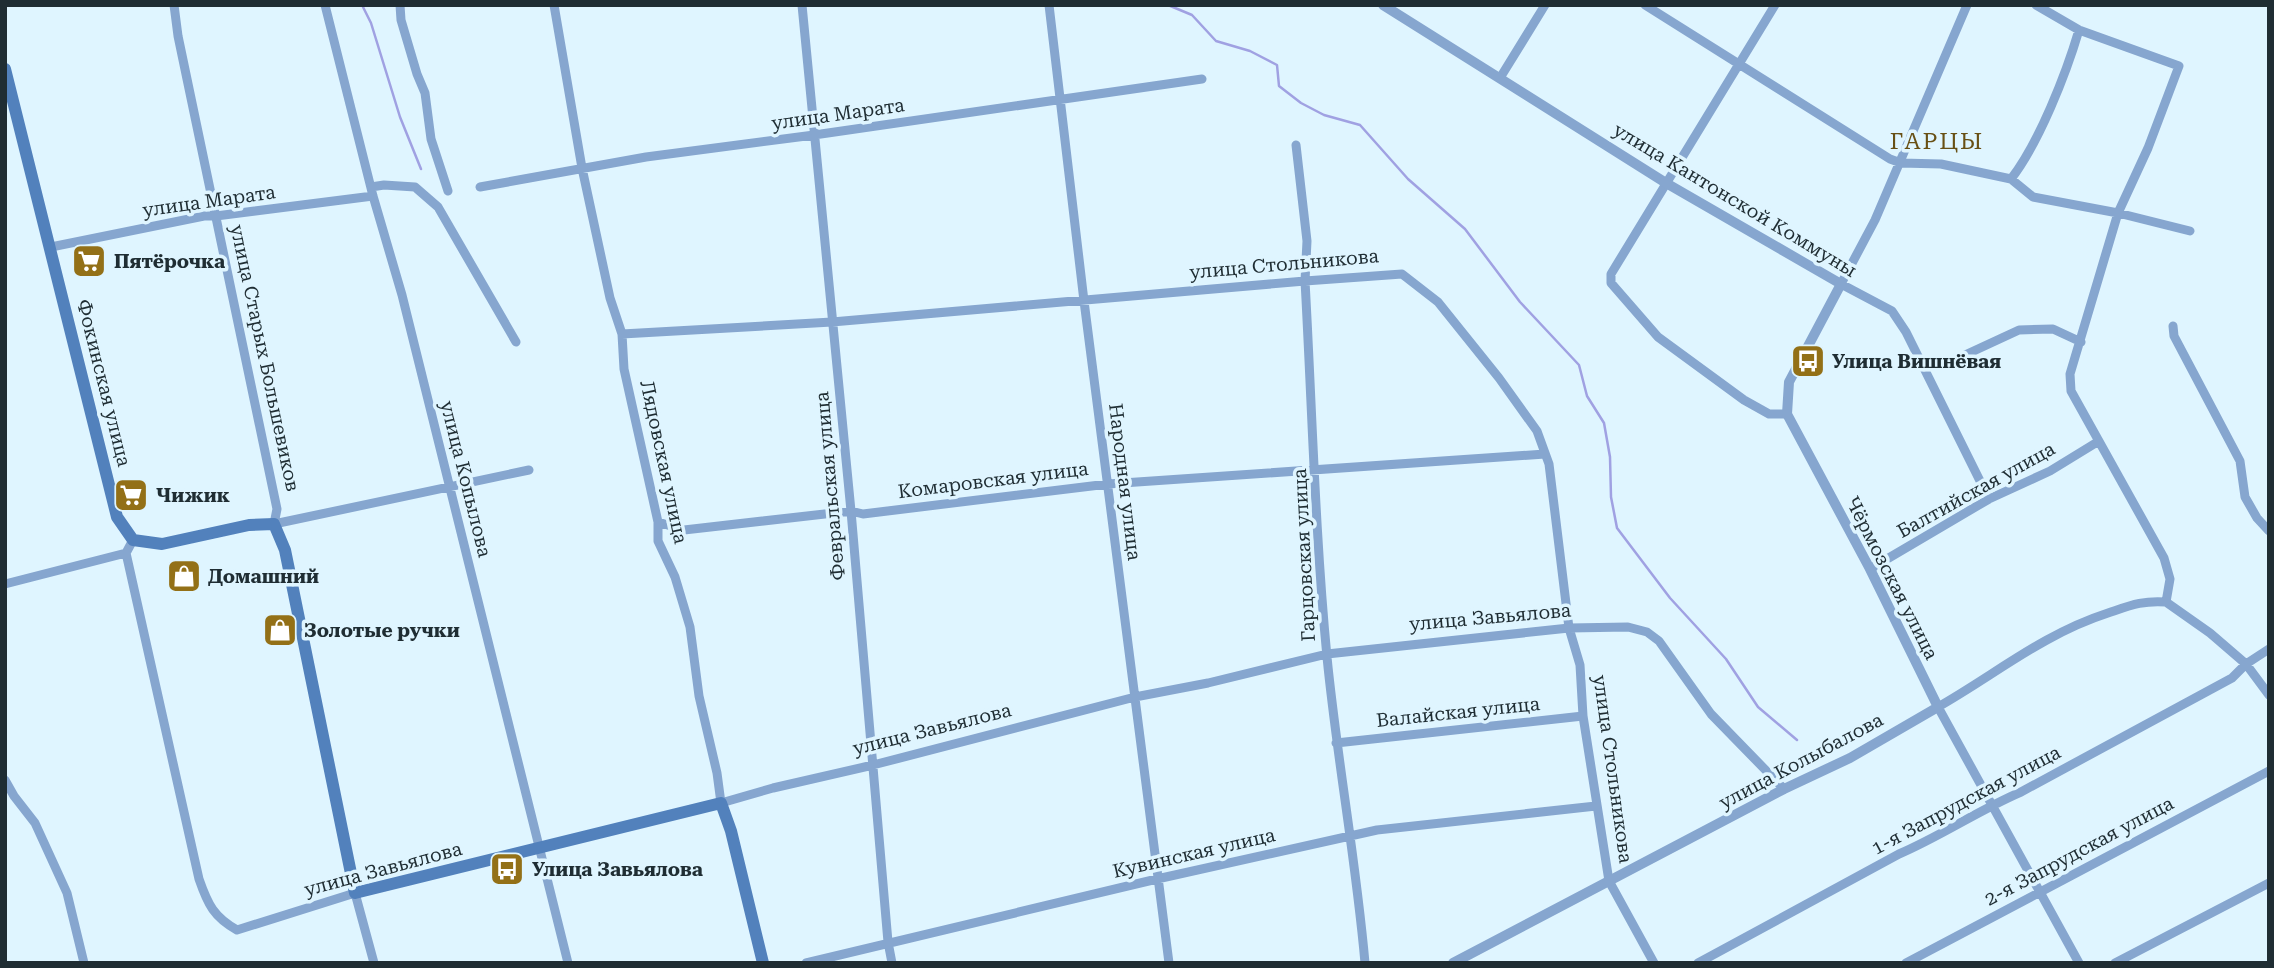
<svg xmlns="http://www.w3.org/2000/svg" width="2274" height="968" viewBox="0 0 2274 968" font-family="'Roboto Serif',serif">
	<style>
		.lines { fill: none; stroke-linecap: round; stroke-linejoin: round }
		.stream { stroke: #a0a1e2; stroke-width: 2.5 }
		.minor { stroke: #86a6cf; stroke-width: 9 }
		.tertiary { stroke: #86a6cf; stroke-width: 10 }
		.secondary { stroke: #5281bc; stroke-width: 12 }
		.labels { text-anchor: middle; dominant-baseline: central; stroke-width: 7; stroke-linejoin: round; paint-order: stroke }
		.street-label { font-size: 19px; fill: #1f2d33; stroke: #dff5ff }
		.poi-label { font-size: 19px; font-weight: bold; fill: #1f2d33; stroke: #dff5ff; text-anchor: start }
		.quarter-label { font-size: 23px; letter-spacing: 2px; fill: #685015; stroke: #dff5ff }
	</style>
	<rect width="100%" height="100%" fill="#dff5ff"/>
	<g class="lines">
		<path class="stream" d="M362,5l9,18 29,94 21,52
			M1168,5l24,10 24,26 34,10 27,14 2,21 22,17 23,12 36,10 48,54 57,50 55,73 59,63 8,31 17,27 6,34 1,40 6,31 53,70 56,61 32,48 39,33"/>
		<path class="minor" d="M174,5l4,31 99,473 -3,15 255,-54
			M325,5l48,191 29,99 166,668
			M400,5l1,15 16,54 8,19 6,46 17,52
			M554,5l28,163 28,130 12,36 2,35 34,153v19l17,36 15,50 9,69 18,77 4,30 52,-15 100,-23 262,-68 73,-14 119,-29 242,-26 59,-1 19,5 12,9 52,73 73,75
			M802,5l49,506 37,431 4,21
			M1049,5l35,296 85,662
			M1645,5l245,154 11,4 40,1 70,15 22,18 85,16 72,18
			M1775,5l-164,269v9l47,54 86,63 25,14h18
			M1967,5l-92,215 -34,64 51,27 14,21 83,167
			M2036,5l43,25 100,36 -31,82 -30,65 -48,161 1,17 93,167 6,21 -4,23
			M1500,78l45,-73
			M1296,145l11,96 -2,40c7,125 10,251 22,376 10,102 29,203 38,306
			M2011,179c28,-36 55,-105 68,-149
			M371,187l13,-2 31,2 23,20 78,135
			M480,187l166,-30 168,-22 388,-56
			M51,247l153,-31h12l157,-20
			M2173,326l1,10 66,125 5,36 12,21 12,13
			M622,334l210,-12 473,-41 97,-7 36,28 61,76 38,53 12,33 20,164 11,37 3,51 26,165 45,82
			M1923,367l29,-6 67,-31 34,-1 28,13
			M658,522l26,8 167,-19 12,3 245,-30 437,-30
			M126,553l73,326c9,26 15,38 38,51l118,-37 19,70
			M1870,569l119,-70 61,-28 49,-30
			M5,584l121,-31 7,-13
			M2166,602l44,31 36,31 23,31
			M1336,743l247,-27
			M5,780l9,16 21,27 32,70 17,70
			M806,963l351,-84 220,-49 219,-24
			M1698,963l201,-109c42,-18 80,-44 122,-62l211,-114 14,-14 23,-15
			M1906,963l363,-192
			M2079,963l-141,-256c58,-33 105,-73 170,-94 21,-7 35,-13 58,-11
			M2115,963l154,-80"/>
		<path class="tertiary" d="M1383,5l283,178 175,101 -52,98 -2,32 83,155 68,138 -88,51 -66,31 -331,174"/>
		<path class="secondary" d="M5,69l112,448 16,23 29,4 87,-19 25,-1 11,26 70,343 366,-90 10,28 32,132"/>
	</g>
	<defs>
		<g id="supermarket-square" transform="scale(1.75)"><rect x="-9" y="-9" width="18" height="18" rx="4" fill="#937017" stroke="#dff5ff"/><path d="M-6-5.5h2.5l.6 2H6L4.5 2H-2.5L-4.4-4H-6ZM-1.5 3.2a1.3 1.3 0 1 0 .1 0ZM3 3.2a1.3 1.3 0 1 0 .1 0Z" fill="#fff"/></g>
		<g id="bus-square" transform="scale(1.75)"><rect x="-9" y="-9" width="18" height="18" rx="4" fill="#937017" stroke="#dff5ff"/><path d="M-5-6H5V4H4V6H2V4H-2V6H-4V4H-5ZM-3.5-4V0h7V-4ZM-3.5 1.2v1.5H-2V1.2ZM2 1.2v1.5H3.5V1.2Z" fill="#fff"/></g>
		<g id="shop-square" transform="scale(1.75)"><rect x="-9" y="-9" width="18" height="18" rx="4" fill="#937017" stroke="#dff5ff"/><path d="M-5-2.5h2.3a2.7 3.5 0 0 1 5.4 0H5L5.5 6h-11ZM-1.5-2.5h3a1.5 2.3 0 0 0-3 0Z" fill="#fff"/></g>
	</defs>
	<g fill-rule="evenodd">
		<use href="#supermarket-square" x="89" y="261"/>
		<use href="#bus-square" x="1808" y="361"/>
		<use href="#supermarket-square" x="131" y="495"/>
		<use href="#shop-square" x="184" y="576"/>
		<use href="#shop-square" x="280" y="630"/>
		<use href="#bus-square" x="507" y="869"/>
	</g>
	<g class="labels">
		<g class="street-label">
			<text transform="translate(838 114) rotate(-8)">улица Марата</text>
			<text transform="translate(1735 200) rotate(31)">улица Кантонской Коммуны</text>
			<text transform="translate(209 201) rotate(-8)">улица Марата</text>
			<text transform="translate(1284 264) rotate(-5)">улица Стольникова</text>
			<text transform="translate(265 358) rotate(78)">улица Старых Большевиков</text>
			<text transform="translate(104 383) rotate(76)">Фокинская улица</text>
			<text transform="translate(664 462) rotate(78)">Лядовская улица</text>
			<text transform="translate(466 479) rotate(76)">улица Копылова</text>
			<text transform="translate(993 480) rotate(-7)">Комаровская улица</text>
			<text transform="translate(1125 482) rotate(83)">Народная улица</text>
			<text transform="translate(830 486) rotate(-95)">Февральская улица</text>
			<text transform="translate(1976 490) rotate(-29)">Балтийская улица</text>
			<text transform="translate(1304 555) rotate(-93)">Гарцовская улица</text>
			<text transform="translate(1892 578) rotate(63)">Чёрмозская улица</text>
			<text transform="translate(1490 617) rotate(-5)">улица Завьялова</text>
			<text transform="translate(1458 712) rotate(-6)">Валайская улица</text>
			<text transform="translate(932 729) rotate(-14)">улица Завьялова</text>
			<text transform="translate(1801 761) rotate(-28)">улица Колыбалова</text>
			<text transform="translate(1613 769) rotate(82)">улица Стольникова</text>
			<text transform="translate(1966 800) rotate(-28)">1-я Запрудская улица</text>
			<text transform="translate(2079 851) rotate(-28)">2-я Запрудская улица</text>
			<text transform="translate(1194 853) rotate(-13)">Кувинская улица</text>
			<text transform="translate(383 869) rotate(-15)">улица Завьялова</text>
		</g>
		<g class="poi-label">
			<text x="114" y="261">Пятёрочка</text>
			<text x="1832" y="361">Улица Вишнёвая</text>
			<text x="156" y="495">Чижик</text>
			<text x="208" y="576">Домашний</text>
			<text x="304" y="630">Золотые ручки</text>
			<text x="532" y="869">Улица Завьялова</text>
		</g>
		<g class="quarter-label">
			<text x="1937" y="141">ГАРЦЫ</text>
		</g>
	</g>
	<rect width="2274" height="968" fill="none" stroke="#1f2d33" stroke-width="14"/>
</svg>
